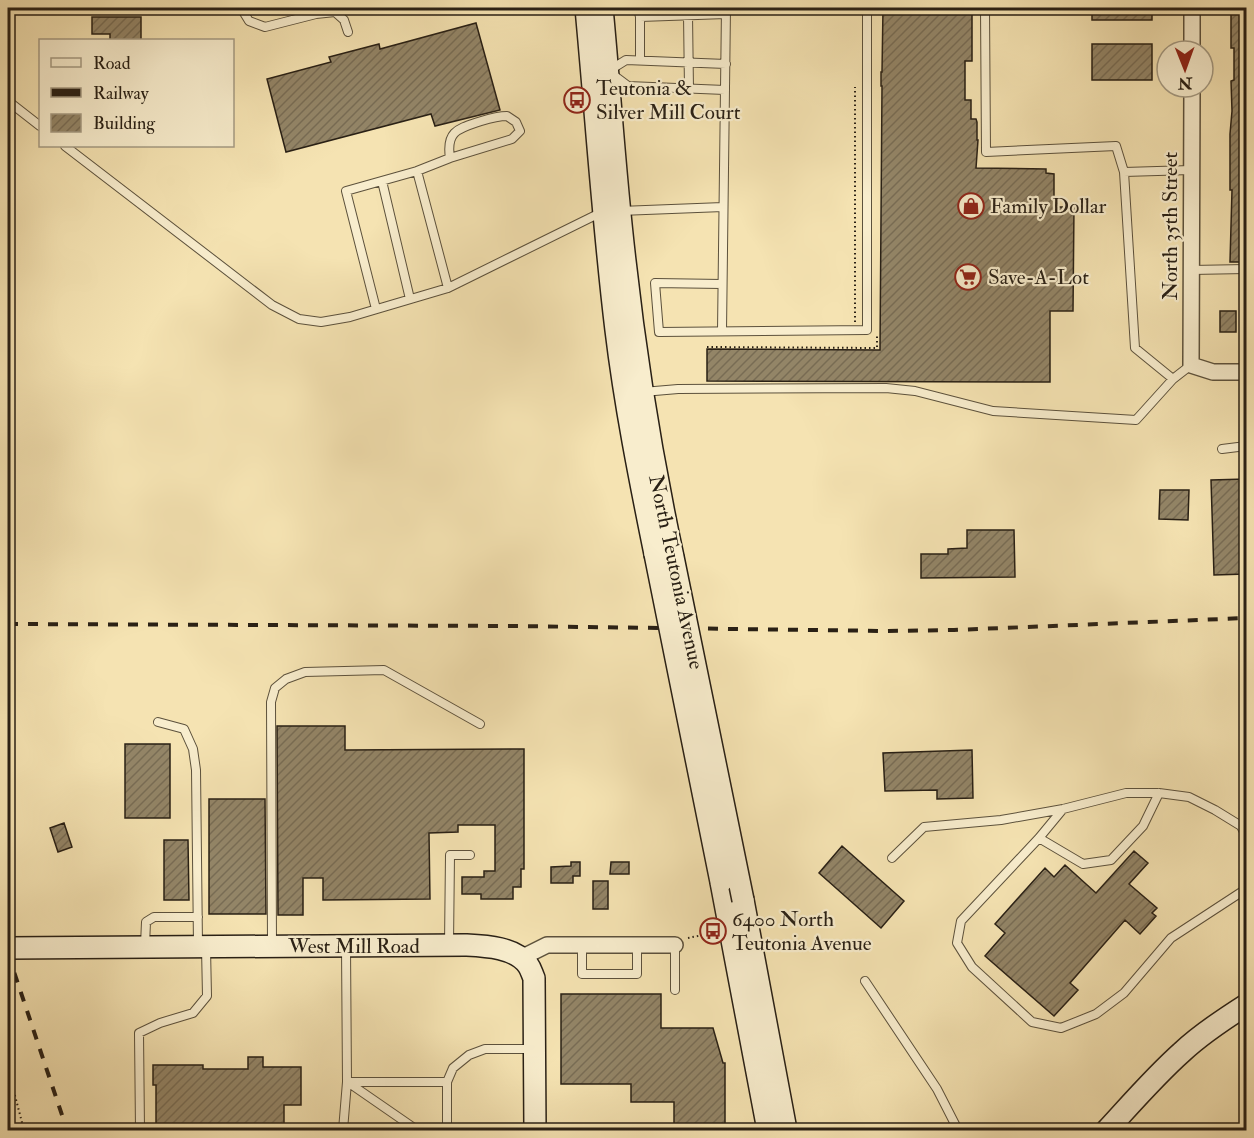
<svg xmlns="http://www.w3.org/2000/svg" width="1254" height="1138" viewBox="0 0 1254 1138" font-family="'IM FELL Double Pica',serif">
	<style>
		.building { fill: url(#building-hatch); stroke: #292015; stroke-width: 1.5 }
		.lines { fill: none; stroke-linecap: round; stroke-linejoin: round }
		.service-casing { stroke: #5c513c; stroke-width: 10 }
		.minor-casing { stroke: #5c513c; stroke-width: 18 }
		.secondary-casing { stroke: #292015; stroke-width: 24 }
		.path { stroke: #292015; stroke-width: 2; stroke-dasharray: 1.5 3; stroke-linecap: butt }
		.service { stroke: #f8edcd; stroke-width: 8 }
		.minor { stroke: #f8edcd; stroke-width: 15 }
		.secondary { stroke: #f8edcd; stroke-width: 21 }
		.rail { stroke: #292015; stroke-width: 4; stroke-dasharray: 10 10; stroke-linecap: butt }
		.secondary-bridge-casing { stroke: #292015; stroke-width: 24; stroke-linecap: butt }
		.secondary-bridge { stroke: #f8edcd; stroke-width: 21 }
		.labels { text-anchor: middle; dominant-baseline: central; stroke-width: 4.5; stroke-linejoin: round; paint-order: stroke }
		.poi-label { font-size: 21px; fill: #292015; stroke: #f8edcd; text-anchor: start }
		.street-label { font-size: 21px; fill: #292015; stroke: #f8edcd }
	</style>
	<defs>
		<pattern id="building-hatch" width="6" height="6" patternUnits="userSpaceOnUse" patternTransform="scale(1.5)"><rect width="6" height="6" fill="#938567"/><path d="M-1 1l2-2M0 6l6-6M5 7l2-2" fill="none" stroke="#786c54"/></pattern>
	</defs>
	<rect width="100%" height="100%" fill="#f5e3b2"/>
	<filter id="stains"><feTurbulence type="fractalNoise" baseFrequency=".00333" numOctaves="4"/><feColorMatrix values="0 0 0 0 .2 0 0 0 0 .09 0 0 0 0 .02 0 0 0 .5 -.17"/></filter>
	<radialGradient id="worn" r=".72"><stop offset=".6" stop-color="#630" stop-opacity="0"/><stop offset="1" stop-color="#630" stop-opacity=".3"/></radialGradient>
	<path class="building" d="M883,8h89v53h-7v39h6v19h5l1,3v18h1l-2,28 70,1v4l8,1v33h20l-1,104h-23v71l-343,-1v-32l173,1 2,-264h-1v-14h1z
		M1092,8h60v12h-60z
		M1231,8h15v254h-16l2,-72h-2v-56l2,-23 -1,-30 3,-1v-32h-3z
		M92,17h49v23h-31v-6h-18z
		M476,23l24,87 -65,16 -4,-12 -145,38 -19,-73 64,-17 -2,-5 50,-13 1,5z
		M1092,44h60v36h-60z
		M1220,311h16v21h-16z
		M1246,479v95l-32,1 -3,-95z
		M1160,490h29l-1,30 -29,-1z
		M967,530h47l1,47 -94,1v-24h27v-5l19,-1z
		M277,726h68v24l179,-1v120h-3v18h-8v12h-32v-5h-19v-17h22v-6h11v-46h-37v7l-29,1 1,66 -107,1v-22h-20v37h-25z
		M125,744h45v74h-45z
		M972,750l1,48 -36,1v-9l-52,1 -2,-38z
		M209,799h56l1,115h-57z
		M64,823l8,24 -14,5 -8,-24z
		M164,840h24l1,60h-25z
		M842,846l62,55 -23,27 -62,-55z
		M1134,851l14,12 -19,21 28,24 -5,5 4,3 -16,18 -15,-14 -55,63 8,7 -24,26 -69,-60 20,-23 -10,-9 50,-56 9,9 11,-12 31,28z
		M571,862h9v14h-7v7h-22v-16l20,-1z
		M611,862h18v12h-19z
		M593,881h15v28h-15z
		M561,994h100v34h52l10,35h2v68h-51v-29h-43v-18h-70z
		M248,1057h15v10h38v38h-17v26h-128v-46h-3v-20h50v4h45z"/>
	<g class="lines">
		<g class="service-casing">
			<path id="service" d="M241,8l8,13 16,6 51,-13 19,-2 9,8 4,12
				M638,8l2,9 86,-3
				M985,8l1,144 130,-6 8,26
				M688,15l1,74
				M640,17v43
				M610,70l16,-10 100,4
				M612,74l16,12 97,4
				M8,101l32,25
				M65,146l207,159 27,14 22,3 29,-5 98,-29 -31,-117 -71,20 30,118
				M417,171l33,-13c-4,-26 7,-29 28,-36 10,-3 19,-6 29,-6l9,6 4,9 -8,8 -62,19
				M382,181l28,118
				M620,211l103,-4
				M1191,270l55,-1
				M722,284l-67,-1 4,49 208,-2v-322
				M448,288l154,-76
				M722,331l4,-323
				M1173,379l-38,-31 -11,-176 67,-2
				M643,392l35,-3 208,-1 29,3 78,20 143,9 37,-41 18,-14
				M1222,449l24,-3
				M158,722l26,7 9,20 3,21 2,175
				M1063,809l-24,29 -78,83 -4,22 15,24 60,55 29,6 35,-14 28,-21 47,-55 75,-49
				M1039,838l44,26 28,-4 32,-34 16,-33
				M892,858l32,-31 77,-7 62,-11 63,-16h33l30,4 26,13 26,16 5,10
				M449,944l1,-89h20
				M145,945l1,-23 8,-5h44
				M272,945l-1,-243 4,-14 11,-9 19,-7 79,-2 96,54
				M582,945v29h55v-29
				M675,945v45
				M865,981l72,108 21,41
				M1237,1012l9,11
				M347,1082h100
				M349,1083l68,47
				M140,1130l-1,-97 21,-10 33,-10 14,-17 -1,-48
				M343,1130l4,-48 -1,-135
				M447,1130v-48l6,-14 16,-13 16,-6h48"/>
		</g>
		<g class="minor-casing">
			<path id="minor" d="M1192,51v-43
				M1192,87l-1,278 22,7h33
				M521,958l26,-13h128"/>
		</g>
		<g class="secondary-casing">
			<path id="secondary" d="M586,8c10,107 17,215 30,322 9,75 24,150 39,224
				M602,8c8,84 13,169 23,253 11,100 27,198 48,296
				M721,882l47,248
				M743,900l43,230
				M8,948l457,-3c20,1 50,2 63,20 3,4 4,9 6,13l1,152
				M1107,1130c24,-26 48,-54 75,-78 19,-18 42,-33 64,-47"/>
		</g>
		<path class="path" d="M855,322v-235
			M707,347l170,1v-14
			M688,938l24,-5
			M8,1069l16,61"/>
		<use href="#service" class="service"/>
		<use href="#minor" class="minor"/>
		<use href="#secondary" class="secondary"/>
		<path class="rail" d="M8,624l503,2 376,5 67,-1 292,-12
			M8,954l59,176"/>
		<g class="secondary-bridge-casing">
			<path id="secondary-bridge" d="M655,554l66,328
				M673,557l70,343"/>
		</g>
		<use href="#secondary-bridge" class="secondary-bridge"/>
	</g>
	<defs>
		<g id="bus-ring" transform="scale(1.35)"><circle r="9.5" fill="#f8edcd" stroke="#8f2418" stroke-width="1.5"/><path d="M-5-6H5V4H4V6H2V4H-2V6H-4V4H-5ZM-3.5-4V0h7V-4ZM-3.5 1.2v1.5H-2V1.2ZM2 1.2v1.5H3.5V1.2Z" fill="#8f2418"/></g>
		<g id="shop-ring" transform="scale(1.35)"><circle r="9.5" fill="#f8edcd" stroke="#8f2418" stroke-width="1.5"/><path d="M-5-2.5h2.3a2.7 3.5 0 0 1 5.4 0H5L5.5 6h-11ZM-1.5-2.5h3a1.5 2.3 0 0 0-3 0Z" fill="#8f2418"/></g>
		<g id="supermarket-ring" transform="scale(1.35)"><circle r="9.5" fill="#f8edcd" stroke="#8f2418" stroke-width="1.5"/><path d="M-6-5.5h2.5l.6 2H6L4.5 2H-2.5L-4.4-4H-6ZM-1.5 3.2a1.3 1.3 0 1 0 .1 0ZM3 3.2a1.3 1.3 0 1 0 .1 0Z" fill="#8f2418"/></g>
	</defs>
	<g fill-rule="evenodd">
		<use href="#bus-ring" x="577" y="100"/>
		<use href="#shop-ring" x="971" y="206"/>
		<use href="#supermarket-ring" x="968" y="277"/>
		<use href="#bus-ring" x="713" y="931"/>
	</g>
	<g class="labels">
		<g class="poi-label">
			<text x="596" y="88">Teutonia &amp;<tspan x="596" dy="24">Silver Mill Court</tspan></text>
			<text x="990" y="206">Family Dollar</text>
			<text x="988" y="277">Save-A-Lot</text>
			<text x="732" y="919">6400 North<tspan x="732" dy="24">Teutonia Avenue</tspan></text>
		</g>
		<g class="street-label">
			<text transform="translate(1170 226) rotate(-90)">North 35th Street</text>
			<text transform="translate(676 572) rotate(78)">North Teutonia Avenue</text>
			<text x="354" y="946">West Mill Road</text>
		</g>
	</g>
	<rect width="1254" height="1138" fill="none" stroke="#f5e3b2" stroke-width="30"/>
	<rect x="9" y="9" width="1236" height="1120" fill="none" stroke="#292015" stroke-width="3"/>
	<rect x="15" y="15" width="1224" height="1108" fill="none" stroke="#292015" stroke-width="1.5"/>
	<rect x="39" y="39" width="195" height="108" fill="#f8edcd" stroke="#a59b83" stroke-width="1.5"/>
	<rect x="51" y="58" width="30" height="9" fill="#f8edcd" stroke="#a59b83" stroke-width="1.5"/>
	<text x="93" y="69" font-size="18" fill="#292015">Road</text>
	<rect x="51" y="88" width="30" height="9" fill="#292015" stroke="#a59b83" stroke-width="1.5"/>
	<text x="93" y="99" font-size="18" fill="#292015">Railway</text>
	<rect x="51" y="114" width="30" height="18" fill="url(#building-hatch)" stroke="#a59b83" stroke-width="1.5"/>
	<text x="93" y="129" font-size="18" fill="#292015">Building</text>
	<g transform="translate(1185 69) rotate(179)"><circle r="28" fill="#f8edcd" stroke="#a59b83" stroke-width="1.5"/>
	<path d="M0-4.5L10 22L0 15L-10 22Z" fill="#8f2418"/>
	<text y="-9" font-size="16" font-weight="bold" text-anchor="middle" fill="#292015">N</text>
	</g>
	<rect width="100%" height="100%" filter="url(#stains)"/>
	<rect width="100%" height="100%" fill="url(#worn)"/>
</svg>
